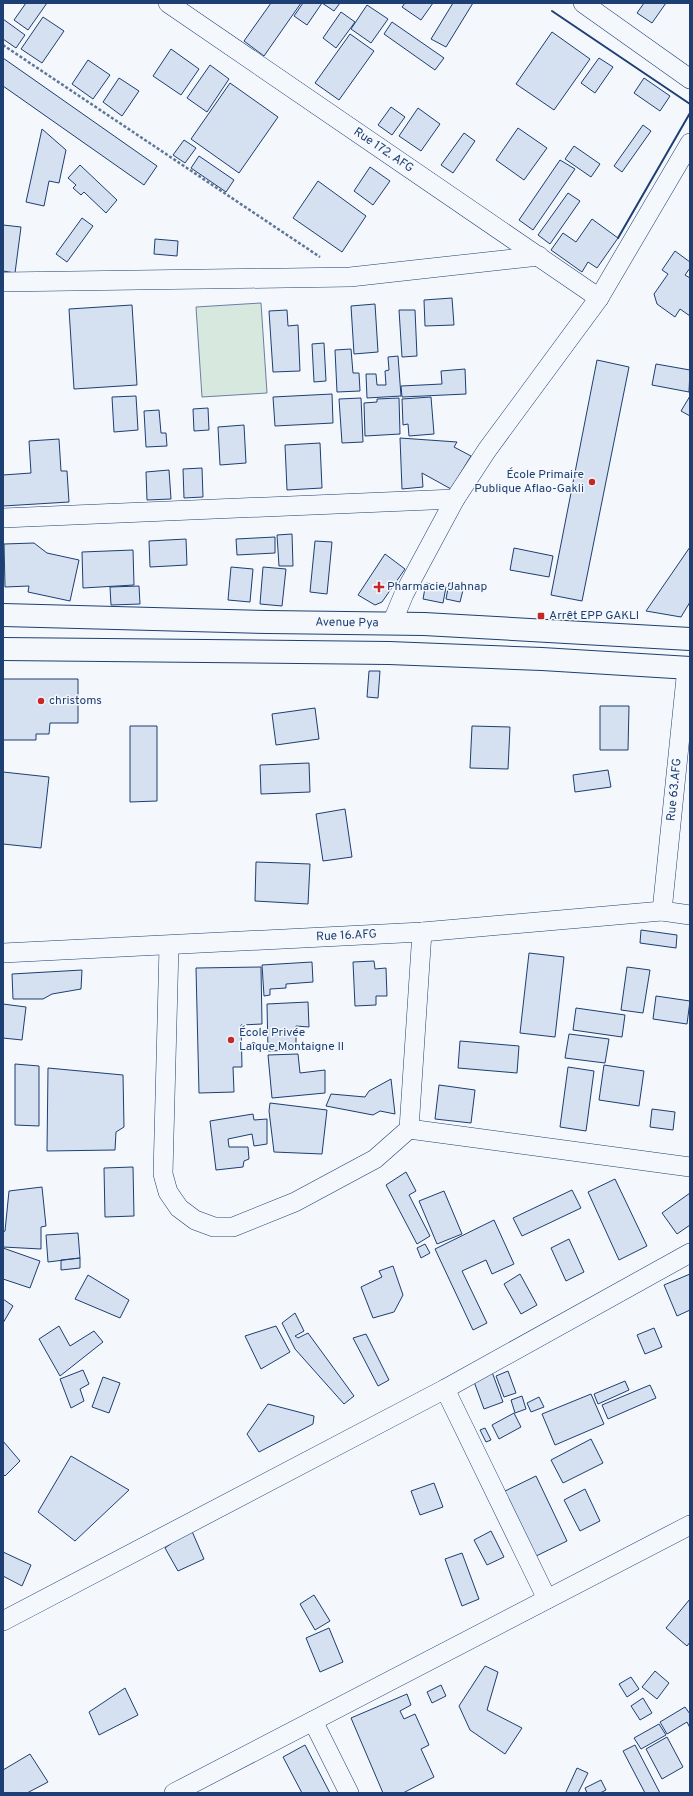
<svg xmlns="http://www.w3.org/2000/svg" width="693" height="1796" viewBox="0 0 693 1796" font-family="Overpass,sans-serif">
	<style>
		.green { fill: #d7e8df; stroke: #687fa3 }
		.building { fill: #d5e0f0; stroke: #1d3f73 }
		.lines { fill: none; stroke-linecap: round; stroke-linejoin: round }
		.minor-casing { stroke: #1d3f73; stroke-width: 20 }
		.secondary-casing { stroke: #1d3f73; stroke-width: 24 }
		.path { stroke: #5e769c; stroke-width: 2.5; stroke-dasharray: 3 2; stroke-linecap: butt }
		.minor { stroke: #f4f7fb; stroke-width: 19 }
		.secondary { stroke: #f4f7fb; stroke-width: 22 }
		.wall { stroke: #1d3f73; stroke-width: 2 }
		.poi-dot { fill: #c62828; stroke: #f4f7fb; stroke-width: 1.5 }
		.labels { text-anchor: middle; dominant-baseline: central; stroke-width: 3; stroke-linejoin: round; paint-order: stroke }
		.street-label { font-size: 12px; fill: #1d3f73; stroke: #f4f7fb }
		.poi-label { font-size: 12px; fill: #1d3f73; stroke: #f4f7fb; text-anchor: start }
	</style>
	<rect width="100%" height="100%" fill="#f4f7fb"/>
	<path class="green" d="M261,303l6,90 -65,4 -6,-90z"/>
	<path class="building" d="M26,3h21l-19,27 -14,-10z
		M271,3h30l-37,53 -20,-15z
		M303,3h37l-6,8 -12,-8 -15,22 -13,-9z
		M405,3h28l-12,17 -19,-13z
		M453,3h20l-27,44 -15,-8z
		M644,3h22l-14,20 -15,-10z
		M367,5l21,14 -17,24 -20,-14z
		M341,12l14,10 -19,26 -13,-10z
		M43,17l21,14 -22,32 -21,-14z
		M3,19l22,16 -9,13 -13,-9z
		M392,22l52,36 -9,12 -51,-36z
		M552,32l38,27 -36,51 -38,-26z
		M350,34l24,17 -35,49 -24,-17z
		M171,49l28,20 -18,26 -28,-19z
		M3,58l154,108 -13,19 -141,-99z
		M599,58l14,9 -18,26 -14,-10z
		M88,60l22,15 -17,24 -21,-15z
		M210,65l19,14 -22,33 -20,-14z
		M119,78l20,13 -17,25 -19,-14z
		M644,78l26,18 -10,15 -26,-18z
		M230,83l48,34 -39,56 -48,-34z
		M391,107l14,10 -13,18 -14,-10z
		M418,108l22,16 -19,27 -22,-15z
		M643,125l8,6 -29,41 -8,-6z
		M518,128l29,20 -23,32 -28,-20z
		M42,129l24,21 -7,33 -10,-2 -5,25 -18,-4z
		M464,133l11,8 -22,32 -12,-8z
		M184,140l12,8 -11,15 -12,-8z
		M574,146l26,18 -9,13 -26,-18z
		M199,156l35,24 -8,12 -35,-24z
		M560,160l15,9 -42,61 -14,-10z
		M80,165l37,35 -11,13 -22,-21 -3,3 -8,-7 3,-3 -8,-7z
		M370,167l20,14 -17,24 -19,-14z
		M318,181l48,35 -24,36 -49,-34z
		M568,193l12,8 -30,43 -12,-9z
		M82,218l11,8 -26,36 -11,-8z
		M592,219l26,19 -21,30 -9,-6 -6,10 -31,-22 12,-17 13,9z
		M3,225l18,2 -6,46 -12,-2z
		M155,239l23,2 -1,15 -23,-2z
		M675,251l15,11v6l-5,7 5,3v38l-10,-7 -5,8 -18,-13 -3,-10 14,-20 -6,-4z
		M452,298l2,27 -29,1 -1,-26z
		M375,304l3,48 -24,2 -3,-48z
		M132,305l5,80 -63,4 -5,-80z
		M287,310l1,16 10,-1 2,46 -27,1 -4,-61z
		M399,310h16l2,46 -15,1z
		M324,343l2,38 -12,1 -2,-38z
		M351,349l2,24h6l1,18 -23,1 -2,-42z
		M398,356l3,40 -34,2 -1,-24h10l1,11h9l-1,-14 4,-1 -1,-13z
		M597,360l32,7 -47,234 -31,-6z
		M656,364l34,6 -1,22 -37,-7z
		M465,369l1,25 -64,3 -1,-11 41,-2 -1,-13z
		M332,394l1,29 -58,3 -2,-29z
		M136,396l2,34 -24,2 -2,-35z
		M690,396v20l-9,-5z
		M431,397l3,37 -25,2 -1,-12 -5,1 -1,-26z
		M361,398l2,44 -21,1 -3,-44z
		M399,398l1,36 -35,2 -1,-33 13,-1v-3z
		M208,408l1,22 -15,1 -1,-22z
		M159,410l2,23h5l1,13 -21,1 -2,-36z
		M244,425l2,38 -26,2 -2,-38z
		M400,438l57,4 -3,5 17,9 -20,33 -29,-16 1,14 -21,2z
		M59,439l2,32h6l2,31 -66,4v-31l28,-2 -2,-32z
		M320,443l2,45 -35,2 -2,-45z
		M202,468l1,29 -19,1 -1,-29z
		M169,470l2,29 -24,1 -1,-28z
		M292,534l1,32h-14l-2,-31z
		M275,537v16l-38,2 -1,-16z
		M186,539l1,26 -37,2 -1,-26z
		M315,541l17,1 -5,52 -17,-2z
		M34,543l13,10 32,7 -9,41 -42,-9 1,-6 -24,1 -1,-43z
		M690,547v55l-9,15 -35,-6z
		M514,548l39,8 -4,21 -39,-7z
		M133,550l1,35 -51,3 -1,-36z
		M385,554l20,15 -23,33 -7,3 -17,-10z
		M231,567l22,2 -3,33 -22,-2z
		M263,567l23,2 -4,37 -22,-2z
		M426,583l20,4 -3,16 -20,-4z
		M449,583l15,3 -4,16 -14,-3z
		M139,586l1,18 -29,1 -1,-18z
		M369,671h11l-2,27 -11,-1z
		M3,679h75v44h-28l-1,11h-13v6h-33z
		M600,706h29l-1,44h-28z
		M315,708l4,31 -43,6 -4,-31z
		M130,726h27v75l-27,1z
		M472,726l38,1 -2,42 -38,-1z
		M309,763l1,29 -49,2 -1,-29z
		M608,770l3,17 -36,5 -2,-17z
		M3,772l46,5 -8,71 -38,-4z
		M345,809l7,48 -29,4 -7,-47z
		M256,862l54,2 -2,40 -53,-3z
		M641,930l36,5 -1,13 -36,-5z
		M529,953l35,4 -9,80 -35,-4z
		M374,961l1,8 11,-1 1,28h-11v9l-21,1 -2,-44z
		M312,962l1,20 -27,2v4l-16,1v6l-6,1 -2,-31z
		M261,967l1,57 -21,1 1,42h-9l1,25 -35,1 -3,-125z
		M627,967l23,3 -7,43 -22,-3z
		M82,970l-1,19 -29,5 -9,5h-30l-1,-25z
		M656,996l34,5 -3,23 -34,-5z
		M308,1002l1,25 -13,-1v24l-28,1 -1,-47z
		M3,1004l23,3 -4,33 -19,-2z
		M576,1008l49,7 -3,22 -49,-7z
		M569,1034l40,5 -4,24 -40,-5z
		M460,1041l59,5 -2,27 -59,-5z
		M298,1054l2,19 25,-3v23l-53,5 -4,-43z
		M15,1064l24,2v60l-24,-1z
		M604,1065l40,6 -5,35 -40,-6z
		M568,1067l26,4 -8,60 -26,-4z
		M48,1068l75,7 1,52 -8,5 -1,18 -68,1z
		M391,1079l4,35 -15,-3 -7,4 -47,-9 5,-12 34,3 4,-6z
		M439,1085l36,5 -4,33 -36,-4z
		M270,1103l57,7 -5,44 -48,-2 -5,-41z
		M652,1109l23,3 -2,18 -23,-3z
		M253,1114l1,6 13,-1v25l-13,2 -2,-12 -24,5 1,8h19l1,12 -5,2 -1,6 -27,3 -6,-49z
		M133,1167l1,49 -29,1 -1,-49z
		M406,1172l10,19 -7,4 21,41 -13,8 -31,-59z
		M615,1179l32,67 -28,14 -31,-68z
		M42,1187l4,39 -5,1v22l-38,-2v-15l2,-1 4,-40z
		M572,1190l9,18 -59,28 -9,-18z
		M444,1191l18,43 -25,10 -18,-43z
		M690,1193v32l-13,9 -15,-21z
		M494,1220l20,44 -22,10 -6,-14 -24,11 25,52 -14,7 -38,-81z
		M78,1233l2,25 -32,4 -2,-27z
		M569,1239l15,33 -18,9 -15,-33z
		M425,1244l5,9 -9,5 -4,-10z
		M3,1248l37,13 -10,27 -27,-9z
		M80,1258v10l-19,2v-10z
		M393,1266l10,29 -9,17 -21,6 -12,-31 21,-10 -3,-6z
		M520,1274l17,31 -16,9 -17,-30z
		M690,1274v36l-13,6 -13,-31z
		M88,1275l41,25 -9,18 -45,-19z
		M3,1299l10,7 -10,17z
		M295,1313l9,18 -9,5 3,2 10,-5 46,63 -10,8 -49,-55 -13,-26z
		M59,1326l11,20 24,-15 9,11 -43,34 -21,-37z
		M276,1326l14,26 -29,17 -16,-33z
		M654,1328l8,19 -17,7 -8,-19z
		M366,1334l23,46 -11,6 -25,-48z
		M83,1370l6,14 -9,5 4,12 -13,7 -11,-29z
		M508,1371l8,22 -12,4 -8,-21z
		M492,1372l11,30 -19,7 -11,-30z
		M103,1377l17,6 -11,30 -17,-6z
		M625,1381l4,9 -31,14 -4,-10z
		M650,1385l6,13 -48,21 -6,-14z
		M591,1394l13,30 -49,21 -13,-31z
		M522,1396l4,13 -11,4 -4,-13z
		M539,1397l5,10 -13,5 -4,-9z
		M268,1404l46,12 -1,8 -54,28 -12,-18z
		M514,1413l7,14 -22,12 -7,-14z
		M485,1428l6,12 -5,2 -6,-12z
		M591,1439l12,24 -40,20 -12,-23z
		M3,1441l17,20 -15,15 -2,-2z
		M71,1456l58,34 -54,51 -37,-29z
		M536,1476l31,65 -35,17 -31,-65z
		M434,1483l9,24 -23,8 -9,-24z
		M585,1489l15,32 -20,10 -16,-31z
		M191,1529l13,30 -26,12 -13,-23z
		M491,1531l13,26 -17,8 -13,-25z
		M3,1552l28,13 -9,21 -19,-10z
		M462,1553l17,46 -17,7 -17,-47z
		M314,1595l16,26 -15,9 -15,-26z
		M690,1599v43l-3,4 -21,-18z
		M329,1628l14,34 -23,10 -14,-34z
		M485,1666l13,6 -11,38 35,18 -17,26 -35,-24 -11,-24z
		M655,1671l14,12 -12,16 -15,-12z
		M631,1677l8,12 -12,8 -8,-13z
		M441,1685l5,11 -14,7 -5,-11z
		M125,1688l13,27 -39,20 -10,-23z
		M407,1694l4,11 -11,6 4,8 11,-5 14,31 -8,4 13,28 -31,16h-20l-32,-75z
		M643,1698l9,15 -12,7 -9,-14z
		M685,1707l5,7v14l-3,-6 -20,12 -7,-12z
		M659,1724l7,11 -25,14 -7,-11z
		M667,1737l16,30 -21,12 -16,-30z
		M305,1745l25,48h-28l-19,-36z
		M635,1745l25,48h-15l-22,-42z
		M30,1754l18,28 -21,11h-24v-23z
		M577,1768l11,5 -10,20h-11l-1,-1z
		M601,1780l5,10 -6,3h-13l-2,-5z"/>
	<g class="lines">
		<g class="minor-casing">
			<g id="minor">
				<path id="s1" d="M168,3l431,295"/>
				<path d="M583,3l107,76"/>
				<path d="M3,282l347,-5 189,-21"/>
				<path d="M3,518l452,-19"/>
				<path d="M392,623l12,-29 51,-95 32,-49 112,-152 91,-155"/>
				<path id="s2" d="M662,911l25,-243"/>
				<path d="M169,946l-6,228 5,18 11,16 16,12 19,7h19l62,-25 80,-43 34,-30 13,-197"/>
				<path id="s3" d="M3,953l419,-21 240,-21 28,4"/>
				<path d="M409,1129l281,38"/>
				<path d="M445,1389l102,210"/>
				<path d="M3,1621l442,-232 245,-136"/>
				<path d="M313,1721l36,72"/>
				<path d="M174,1793l516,-268"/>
			</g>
		</g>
		<g class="secondary-casing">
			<g id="secondary">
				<path id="s4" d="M3,615l265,7 156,2 266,15"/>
				<path d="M3,649l386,4 153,6 148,9"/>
			</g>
		</g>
		<path class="path" d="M3,45l317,212"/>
		<use href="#minor" class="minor"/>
		<use href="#secondary" class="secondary"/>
		<path class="wall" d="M552,11l138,93
			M618,238l72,-125"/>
	</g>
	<g class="poi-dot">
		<circle cx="592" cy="482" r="4"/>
		<path d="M377 581h4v4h4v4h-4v4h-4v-4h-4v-4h4z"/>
		<rect x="537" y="612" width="8" height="8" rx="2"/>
		<circle cx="41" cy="701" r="4"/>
		<circle cx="231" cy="1040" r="4"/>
	</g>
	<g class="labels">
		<g class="street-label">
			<text stroke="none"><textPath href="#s1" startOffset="261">Rue 172. AFG</textPath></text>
			<text stroke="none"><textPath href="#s4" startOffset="344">Avenue Pya</textPath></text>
			<text stroke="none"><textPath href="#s2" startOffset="122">Rue 63.AFG</textPath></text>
			<text stroke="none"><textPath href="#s3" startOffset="344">Rue 16.AFG</textPath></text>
		</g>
		<g class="poi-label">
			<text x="584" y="475" text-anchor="end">École Primaire<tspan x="584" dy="14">Publique Aflao-Gakli</tspan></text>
			<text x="387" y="587">Pharmacie Jahnap</text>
			<text x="549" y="616">Arrêt EPP GAKLI</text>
			<text x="49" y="701">christoms</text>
			<text x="239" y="1033">École Privée<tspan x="239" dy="14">Laîque Montaigne II</tspan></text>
		</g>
	</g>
	<rect width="693" height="1796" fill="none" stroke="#1d3f73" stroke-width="8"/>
</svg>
